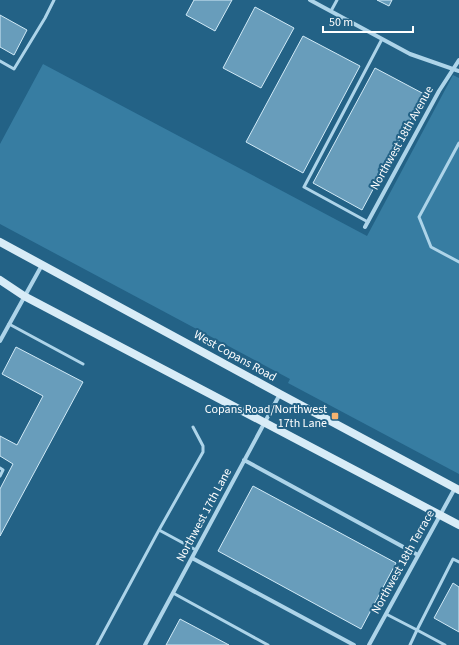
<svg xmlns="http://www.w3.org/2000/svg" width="459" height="645" viewBox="0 0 459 645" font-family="'Source Sans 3',sans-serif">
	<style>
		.green { fill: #377da2 }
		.building { fill: #689dbb; stroke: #d1eaf7 }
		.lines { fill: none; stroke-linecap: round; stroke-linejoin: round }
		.lane { stroke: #add4e9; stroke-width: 3 }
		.street { stroke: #add4e9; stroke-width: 4 }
		.secondary { stroke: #d8ecf7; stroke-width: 8 }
		.poi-dot { fill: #f4b370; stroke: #236286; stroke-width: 1.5 }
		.labels { text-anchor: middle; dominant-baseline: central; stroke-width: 4; stroke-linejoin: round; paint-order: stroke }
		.street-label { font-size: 12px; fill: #fff; stroke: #236286 }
		.poi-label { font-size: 12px; fill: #fff; stroke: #236286; text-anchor: end }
	</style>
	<rect width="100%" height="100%" fill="#236286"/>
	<path class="green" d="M43,64l324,172 86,-161 6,3v396l-171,-91 2,-4 -290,-155v-80z"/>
	<path class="building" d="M194,0h38l-17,31 -29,-16z
		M377,0h15l-3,6z
		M255,7l39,21 -33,60 -38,-20z
		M0,15l27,15 -13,25 -14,-8z
		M303,36l57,30 -57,107 -57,-31z
		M375,68l49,26 -62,116 -49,-27z
		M16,347l67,35 -83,154v-47l13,-25 -13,-8v-20l17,9 26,-49 -41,-22z
		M253,486l143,77 -35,66 -143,-78z
		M453,583l6,4v45l-25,-14z
		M180,619l49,26h-63z"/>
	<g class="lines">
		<path class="lane" d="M331,11l6,-11
			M0,61l14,8 31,-51 9,-18
			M459,143l-40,74 12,30 28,15
			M368,222l-64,-35 78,-148
			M9,324l74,40
			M0,468l3,2 -3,6
			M159,530l44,-78v-6l-10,-19
			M173,593l95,52
			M386,614l31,16 36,-71 6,3
			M97,645l62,-115 37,20
			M410,645l7,-15 28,15"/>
		<path class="street" d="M310,0l100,54 49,17
			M365,227l74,-136 20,-31
			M0,341l42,-76
			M244,460l174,95
			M192,558l162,87
			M145,645l135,-251
			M369,645l86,-157"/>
		<path class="secondary" d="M0,242l280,152 179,96
			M0,280l24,16 435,229"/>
	</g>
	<rect class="poi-dot" x="331" y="412" width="8" height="8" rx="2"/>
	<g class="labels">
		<g class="street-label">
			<text transform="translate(402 138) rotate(-61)">Northwest 18th Avenue</text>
			<text transform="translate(235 356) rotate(29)">West Copans Road</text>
			<text transform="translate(204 515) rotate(-62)">Northwest 17th Lane</text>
			<text transform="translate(403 562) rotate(-61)">Northwest 18th Terrace</text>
		</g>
		<g class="poi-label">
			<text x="327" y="409">Copans Road/Northwest<tspan x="327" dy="14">17th Lane</tspan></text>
		</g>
	</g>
	<path d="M323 26v6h90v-6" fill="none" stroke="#ffffff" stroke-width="2"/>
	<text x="329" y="26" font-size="12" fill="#ffffff" stroke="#236286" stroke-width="3" paint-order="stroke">50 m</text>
</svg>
